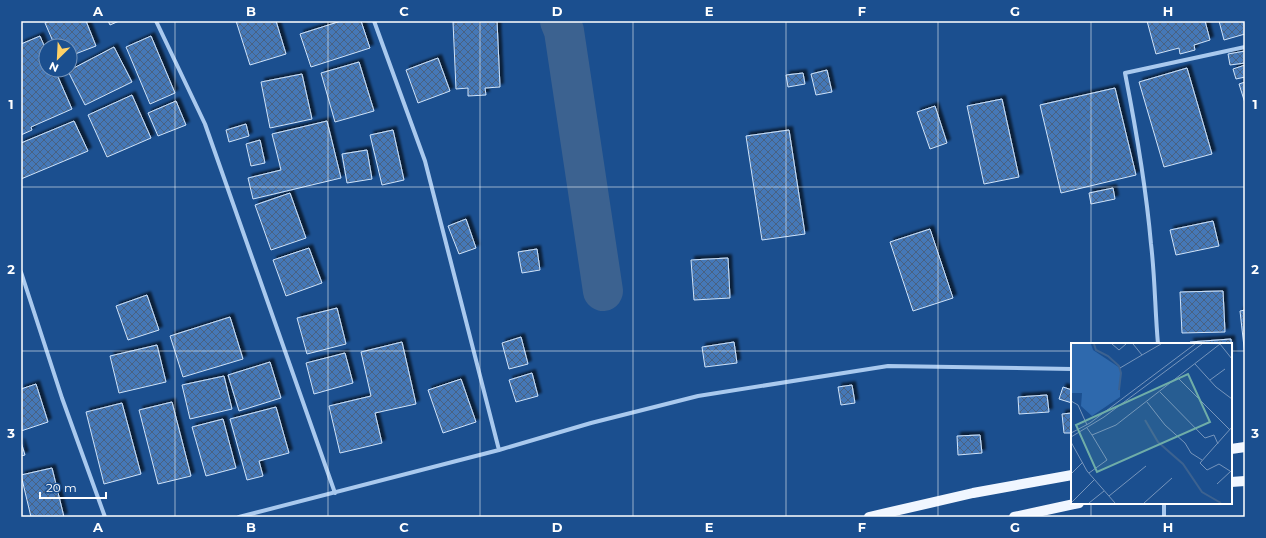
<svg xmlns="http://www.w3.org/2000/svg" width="1266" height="538" viewBox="0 0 1266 538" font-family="Montserrat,sans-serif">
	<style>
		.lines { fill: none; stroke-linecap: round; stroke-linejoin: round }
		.river { stroke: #3c6290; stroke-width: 40 }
		.building { fill: url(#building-cross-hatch); stroke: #cfe3fa; filter: url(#shadow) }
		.street { stroke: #a9c9ee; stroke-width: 4 }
		.primary { stroke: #f0f6ff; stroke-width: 10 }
		.grid { fill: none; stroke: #fff; stroke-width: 1; stroke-opacity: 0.55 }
		.inset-river { fill: none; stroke: #3c6290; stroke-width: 2 }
		.inset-road { fill: none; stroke: #7695bc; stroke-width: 1 }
		.view { fill: #6fada8; fill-opacity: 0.15; stroke: #6fada8; stroke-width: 2 }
		.inset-edge { fill: none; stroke: #fff; stroke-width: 2 }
		.neatline { fill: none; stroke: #fff; stroke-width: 1.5 }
		.grid-label { font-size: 13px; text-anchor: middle; font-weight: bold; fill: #fff }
	</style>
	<defs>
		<pattern id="building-cross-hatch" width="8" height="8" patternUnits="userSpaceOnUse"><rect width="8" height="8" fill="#4478b7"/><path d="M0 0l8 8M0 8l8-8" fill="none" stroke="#486282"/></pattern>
		<filter id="shadow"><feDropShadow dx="3.5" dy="-3.5" stdDeviation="1" flood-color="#0009"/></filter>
	</defs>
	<rect width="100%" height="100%" fill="#1b4f8f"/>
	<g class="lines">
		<path class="river" d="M560,21l4,10 39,260"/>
	</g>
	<path class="building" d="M49,21h37l10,25 -26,10v-10h-15l-10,-23z
		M108,21h11l-9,4z
		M236,21h40l10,33 -36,11z
		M341,21h20l9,27 -59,19 -11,-33z
		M497,21l3,66 -15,1 1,7 -18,1v-8l-12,1 -3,-67z
		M1147,21h58l5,19 -16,5 1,5 -15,4 -1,-6 -23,6z
		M1219,21h26v13l-21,6z
		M40,36l6,14v20h9l17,39 -41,18 1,3 -11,5v-91z
		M151,36l24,57 -25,11 -24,-57z
		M114,47l18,35 -47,23 -17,-34z
		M1245,51v12l-15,2 -2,-11z
		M438,58l12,33 -32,12 -12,-33z
		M359,62l15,49 -39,11 -14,-49z
		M1245,65v12l-9,2 -3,-10z
		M1187,68l25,86 -48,13 -25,-85z
		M827,70l5,22 -16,3 -5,-21z
		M803,73l2,11 -17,3 -2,-12z
		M302,74l10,45 -42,9 -9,-46z
		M1245,82v21l-6,-19z
		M1115,88l21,87 -75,18 -21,-88z
		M132,95l19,43 -44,19 -19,-42z
		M1002,99l17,78 -35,7 -17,-78z
		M176,101l10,24 -28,11 -10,-23z
		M935,106l12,37 -17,6 -13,-37z
		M74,121l14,30 -67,28v-36z
		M327,121l14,57 -88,21 -5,-21 33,-8 -9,-36z
		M246,124l3,12 -20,6 -3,-12z
		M393,130l11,50 -22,5 -12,-50z
		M789,130l16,104 -43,6 -16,-104z
		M260,140l5,23 -14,3 -5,-22z
		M367,150l5,29 -25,4 -5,-29z
		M1113,188l2,11 -24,5 -2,-11z
		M290,193l16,45 -35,12 -16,-45z
		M466,219l10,29 -17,6 -11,-28z
		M1213,221l6,25 -43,9 -6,-25z
		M930,229l23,69 -40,13 -23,-69z
		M309,248l13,35 -36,13 -13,-36z
		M537,249l3,21 -18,3 -4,-21z
		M728,258l2,40 -36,2 -3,-40z
		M1223,291l2,41 -43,1 -2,-41z
		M147,295l12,35 -31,10 -12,-34z
		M337,308l9,36 -39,10 -10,-36z
		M1245,310v46l-5,-45z
		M230,317l13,42 -60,18 -13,-41z
		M521,337l7,27 -19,5 -7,-26z
		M1231,339l1,17 -1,-12h-41v-2z
		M402,342l14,62 -41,9 7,30 -42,10 -11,-47 42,-10 -10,-44z
		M734,342l3,21 -32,4 -3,-20z
		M157,345l9,37 -47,11 -9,-37z
		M345,353l8,30 -39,11 -8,-31z
		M270,362l11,36 -42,13 -11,-36z
		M532,373l6,23 -22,6 -7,-22z
		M224,376l8,33 -42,10 -8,-34z
		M461,379l15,43 -33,11 -15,-43z
		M36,384l12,38 -27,9v-42z
		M852,385l3,18 -14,2 -3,-18z
		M1063,387l9,3v13l-13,-4z
		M1047,395l2,17 -30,2 -1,-17z
		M172,402l19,74 -33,8 -19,-74z
		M122,403l19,71 -37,10 -18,-72z
		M276,407l13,46 -30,8 4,15 -16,4 -17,-61z
		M1072,413v20h-8l-2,-19z
		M223,419l13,49 -30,8 -14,-49z
		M980,435l2,18 -24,2 -1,-19z
		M21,442l4,13 -4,1z
		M52,468l12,49h-33l-10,-42z"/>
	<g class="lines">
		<path class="street" d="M156,21l49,103 130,369
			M374,21l51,140 74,289
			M21,272l41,126 43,119
			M1158,344c-3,-33 -3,-67 -7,-100 -5,-57 -15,-115 -26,-171l120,-26
			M239,517l260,-67 92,-27 107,-27 190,-30 184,3
			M1164,517v-14"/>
		<path class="primary" d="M1231,449l14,-2
			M1231,482l14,-1
			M869,517l104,-24 99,-18
			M1014,517l65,-14"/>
	</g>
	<path class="grid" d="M175,21v496M328,21v496M480,21v496M633,21v496M786,21v496M938,21v496M1091,21v323M21,187h1224M21,351h1051M1231,351h14M1091,503v14"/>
	<g transform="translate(1071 343)">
		<rect width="161" height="161" fill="#1b4f8f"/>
		<path d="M0,1h20l2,6 27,18v29l-28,19 -11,-10 1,-13h-11z" fill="#2e69ad"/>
		<path class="inset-river" d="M23,1l2,6 12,6 11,10 2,7 -2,17M74,77l13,22 25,22 19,28 19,11"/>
		<path class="inset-road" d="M41,1l7,6 7,-6M62,1l9,11 19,-11M149,1l12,15M124,21l21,23 16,12M49,25l22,-13M107,35l52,52M139,37l15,-11M89,49l45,46 9,-3 4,9M0,58l7,4 9,20M76,59l18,23 20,18 6,10 11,7M16,85l5,7 24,-10 104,-81M0,90l19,-10 105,-79M0,94l33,-20 98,-73M0,99l16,29 28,32M159,128l-11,-7 -12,6 -7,-7 32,-36M18,130l18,-13 -15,-25M0,131l12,-12M146,141l14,-13M38,153l37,-30M0,160l23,-23M18,160l15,-12M73,160l28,-25"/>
		<path class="view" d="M117,31l22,48 -113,50 -21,-47z"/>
		<rect width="161" height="161" class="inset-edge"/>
	</g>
	<rect width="1266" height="538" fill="none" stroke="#1b4f8f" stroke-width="44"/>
	<g transform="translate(58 58) rotate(204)"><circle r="19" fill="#1b4f8f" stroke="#7695bc"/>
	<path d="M0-3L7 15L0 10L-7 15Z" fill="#ffd166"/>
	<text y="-6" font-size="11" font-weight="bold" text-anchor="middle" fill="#ffffff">N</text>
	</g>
	<path d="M40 492v6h66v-6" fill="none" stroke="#ffffff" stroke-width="2"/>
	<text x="46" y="492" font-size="12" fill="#ffffff" stroke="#1b4f8f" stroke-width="3" paint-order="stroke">20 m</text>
	<rect x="22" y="22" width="1222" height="494" class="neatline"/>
	<g class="grid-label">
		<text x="98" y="16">A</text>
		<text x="251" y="16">B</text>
		<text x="404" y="16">C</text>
		<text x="557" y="16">D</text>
		<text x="709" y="16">E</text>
		<text x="862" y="16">F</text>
		<text x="1015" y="16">G</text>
		<text x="1168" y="16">H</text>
		<text x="11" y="109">1</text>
		<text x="1255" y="109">1</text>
		<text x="11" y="274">2</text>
		<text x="1255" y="274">2</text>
		<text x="11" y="438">3</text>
		<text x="1255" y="438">3</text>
		<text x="98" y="532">A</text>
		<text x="251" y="532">B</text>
		<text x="404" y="532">C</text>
		<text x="557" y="532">D</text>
		<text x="709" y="532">E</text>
		<text x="862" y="532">F</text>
		<text x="1015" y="532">G</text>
		<text x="1168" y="532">H</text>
	</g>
</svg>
